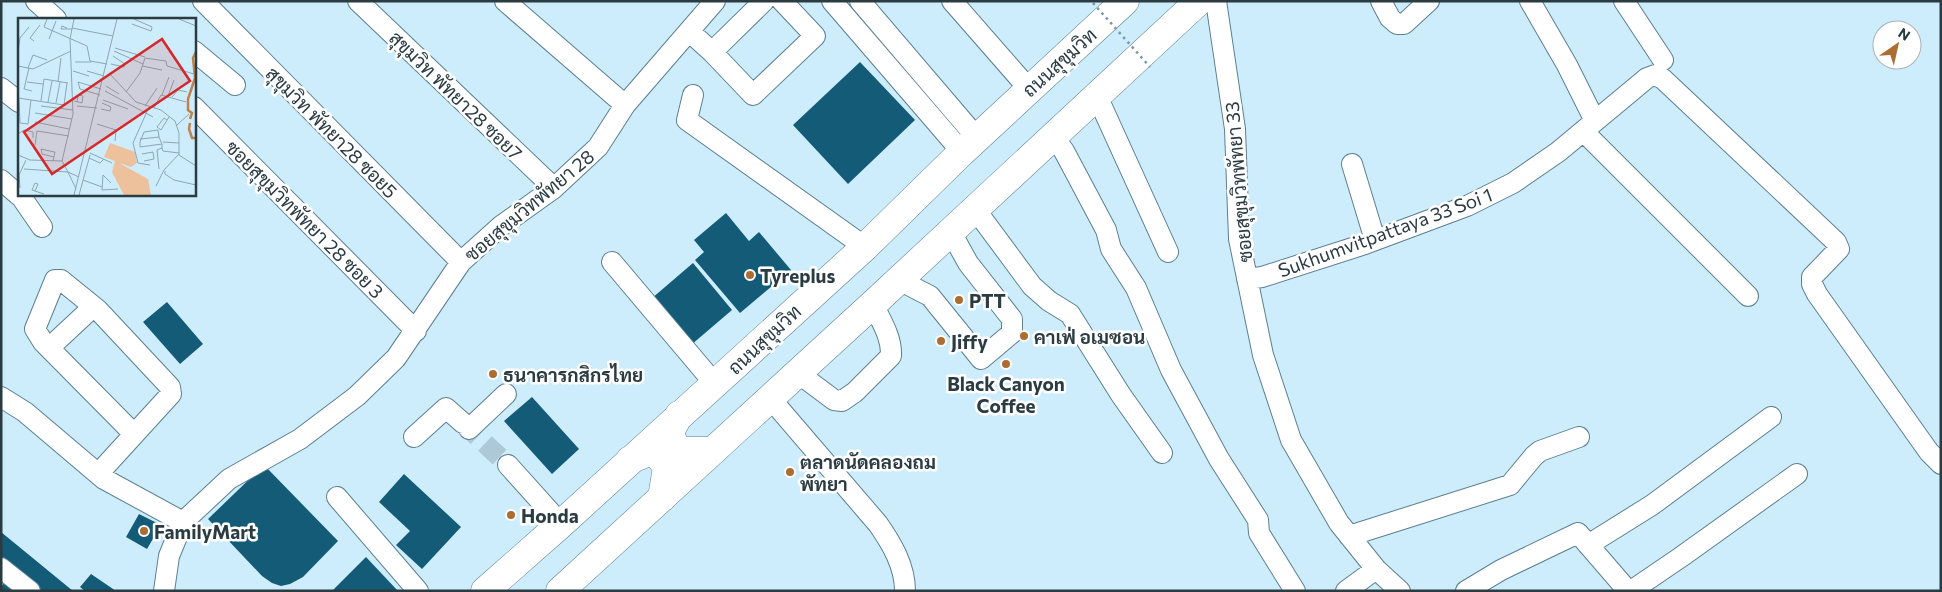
<svg xmlns="http://www.w3.org/2000/svg" width="1942" height="592" viewBox="0 0 1942 592" font-family="Commissioner,Sarabun,sans-serif">
	<style>
		.building { fill: #135b77 }
		.lines { fill: none; stroke-linecap: round; stroke-linejoin: round }
		.minor-tunnel { stroke: #adc9d7; stroke-width: 20; stroke-dasharray: 20 10; stroke-linecap: butt }
		.minor-casing { stroke: #5b7f90; stroke-width: 22 }
		.highway-casing { stroke: #5b7f90; stroke-width: 29 }
		.minor { stroke: #fff; stroke-width: 20 }
		.highway { stroke: #fff; stroke-width: 28 }
		.path-bridge { stroke: #7e96a1; stroke-width: 2.5; stroke-dasharray: 2.5 4; stroke-linecap: butt }
		.poi-dot { fill: #ab6d32; stroke: #fff; stroke-width: 2 }
		.labels { text-anchor: middle; dominant-baseline: central; stroke-width: 5; stroke-linejoin: round; paint-order: stroke }
		.street-label { font-size: 19px; fill: #2b3b42; stroke: #fff }
		.poi-label { font-size: 19px; font-weight: bold; fill: #2b3b42; stroke: #fff; text-anchor: start }
		.inset-river { fill: none; stroke: #bd824d; stroke-width: 2.5 }
		.inset-road { fill: none; stroke: #8da6b2; stroke-width: 1 }
		.view { fill: #d62828; fill-opacity: 0.15; stroke: #d62828; stroke-width: 2.5 }
		.inset-edge { fill: none; stroke: #2b3b42; stroke-width: 2.5 }
	</style>
	<rect width="100%" height="100%" fill="#ceedfc"/>
	<path class="building" d="M860,62l55,58 -67,64 -55,-59z
		M726,213l23,28 10,-9 32,38 -51,43 -45,-53 9,-8 -10,-12z
		M693,263l39,47 -41,35 -40,-46z
		M167,302l36,42 -23,20 -37,-42z
		M532,397l47,52 -27,25 -48,-53z
		M264,465l74,76 -35,36 -13,7 -9,2 -9,-3 -10,-7 -54,-57z
		M404,474l57,53 -39,42 -26,-24 14,-14 -31,-29z
		M139,514l22,11 -14,24 -21,-12z
		M1,532l72,59h-35l-37,-30z
		M366,557l32,34h-64l-1,-1z
		M91,574l25,17h-31l-5,-4z
		M4,583l9,8h-12v-4z"/>
	<g class="lines">
		<path class="minor-tunnel" d="M463,423l45,42"/>
		<g class="minor-casing">
			<path id="minor" d="M36,1l20,18
				M203,1l258,261
				M358,1l196,187
				M505,1l120,104
				M832,1l130,151
				M860,1l117,137
				M952,1l77,88
				M1216,1l19,128 4,110 24,116 28,85 48,83 37,46 24,22
				M1381,1l9,17 7,6h7l25,-23
				M1530,1l37,64 28,56
				M1624,1l39,59
				M690,32l22,20 41,43 62,-59 -33,-35
				M194,51l41,34
				M712,52l52,-51
				M1,88l18,14
				M693,95l-6,25 178,127
				M1097,96l71,156
				M194,107l222,224
				M1583,131l165,165
				M1053,136l11,15 42,79 5,19 25,39 35,82 48,89 39,61 1,13 36,58
				M1352,164l23,76
				M1,180l21,18 20,29
				M975,209l57,77 17,15 21,13 51,81 41,58
				M612,262l103,122
				M1247,279l15,-2 103,-33 102,-38 46,-23 45,-31 89,-74 8,-3 8,4 173,163 3,7 -27,28v7l5,10 112,158 12,12
				M899,280l31,16 51,63 31,-26v-14l-44,-56 -17,-31
				M49,348l44,-41
				M798,373l36,27 8,1 13,-9 36,-36c1,-19 -10,-35 -18,-52
				M1,397l24,15 79,67 79,43
				M770,398l108,126c14,20 27,42 27,67
				M469,429l37,-35
				M414,437l32,-29 17,15
				M508,465l53,59
				M98,474l73,-80 -1,-7 -72,-77 -37,-30h-6l-20,49 8,13 91,92
				M337,497l81,94
				M1349,536l161,-51 24,-29 6,-5 39,-14
				M1588,545l64,-40 119,-88
				M1,568l29,23
				M164,591l5,-35 14,-34 46,-43 71,-40 57,-43 39,-38 65,-96 40,-36 53,-38 44,-41 27,-42 90,-104
				M1346,591l30,-22
				M1466,591l35,-21 77,-37 50,58
				M1631,591l50,-34 116,-83"/>
		</g>
		<g class="highway-casing">
			<path id="highway" d="M679,415l-9,17 1,6 6,10 7,3h29
				M630,460c19,-9 25,-12 37,7l-5,31
				M485,591l76,-67 304,-277 97,-95 163,-151
				M560,591l313,-287 326,-303"/>
		</g>
		<use href="#minor" class="minor"/>
		<use href="#highway" class="highway"/>
		<path class="path-bridge" d="M1093,3l57,64"/>
	</g>
	<g class="poi-dot">
		<circle cx="750" cy="275" r="5"/>
		<circle cx="959" cy="300" r="5"/>
		<circle cx="1024" cy="336" r="5"/>
		<circle cx="941" cy="341" r="5"/>
		<circle cx="1006" cy="364" r="5"/>
		<circle cx="493" cy="374" r="5"/>
		<circle cx="790" cy="472" r="5"/>
		<circle cx="511" cy="515" r="5"/>
		<circle cx="144" cy="531" r="5"/>
	</g>
	<g class="labels">
		<g class="street-label">
			<text transform="translate(1059 62) rotate(-42)">ถนนสุขุมวิท</text>
			<text transform="translate(456 95) rotate(44)">สุขุมวิท พัทยา28 ซอย7</text>
			<text transform="translate(332 132) rotate(45)">สุขุมวิท พัทยา28 ซอย5</text>
			<text transform="translate(1238 182) rotate(-95)">ซอยสุขุมวิทพัทยา 33</text>
			<text transform="translate(529 205) rotate(-40)">ซอยสุขุมวิทพัทยา 28</text>
			<text transform="translate(305 219) rotate(45)">ซอยสุขุมวิทพัทยา 28 ซอย 3</text>
			<text transform="translate(1385 232) rotate(-20)">Sukhumvitpattaya 33 Soi 1</text>
			<text transform="translate(764 339) rotate(-43)">ถนนสุขุมวิท</text>
		</g>
		<g class="poi-label">
			<text x="760" y="275">Tyreplus</text>
			<text x="969" y="300">PTT</text>
			<text x="1034" y="336">คาเฟ่ อเมซอน</text>
			<text x="951" y="341">Jiffy</text>
			<text x="503" y="374">ธนาคารกสิกรไทย</text>
			<text x="1006" y="383" text-anchor="middle">Black Canyon<tspan x="1006" dy="22">Coffee</tspan></text>
			<text x="800" y="461">ตลาดนัดคลองถม<tspan x="800" dy="22">พัทยา</tspan></text>
			<text x="521" y="515">Honda</text>
			<text x="154" y="531">FamilyMart</text>
		</g>
	</g>
	<g transform="translate(18 18)">
		<rect width="178" height="178" fill="#ceedfc"/>
		<path d="M92,125l25,9 2,11 -6,4 -12,-4 29,16 3,16h-27l-12,-23 3,-11 -11,-4z" fill="#edc19b"/>
		<path class="inset-river" d="M172,101l2,-6 -4,-3v-11l7,-21 -2,-20 3,-6M172,105l-1,6 3,9h4"/>
		<path class="inset-road" d="M29,1l-3,8 43,19 3,15 17,3M56,1l-4,20 3,75 -11,47 6,11 11,5M161,1l17,7M114,6l19,7 1,-4 -18,-8M49,10l-5,-2 -1,3h11M54,10l41,8M31,21l7,-18M16,23l-4,-3 10,-13M97,30l30,9M0,33l2,-13 9,-11M96,33l29,13M57,44h16M93,46l13,3 1,-3 -12,-8M0,48l15,3 38,-18M124,48l20,4M10,50l5,-13 14,5M11,50l-5,21 8,2M55,53l16,5M69,53l17,5M91,55l27,29 25,8 14,11 4,12v22l17,11M9,64l16,2M40,64l3,-24M88,68l13,8M87,73l48,26M108,74l14,-19 5,-15 21,3 1,5 27,8M82,77l-20,-6 -2,-7 23,7M144,77l7,-18M150,78l6,-16M154,79l6,-7 9,2M0,80l46,7 3,-22M1,82l1,23 8,1 3,-24M85,82l25,9M23,83l3,-22 24,4M56,83l8,2 1,-7 -5,-1 -1,7M30,84l4,-21M38,85l4,-21M23,88l32,4M59,88l20,2M127,88l12,-18M131,89l-16,36 5,20 12,2M136,90l7,-13 25,7M83,91l9,2 1,-4 -9,-4M17,95l37,6M149,102l-3,-2 -7,9 4,3 8,-13M17,104l34,7M79,106l19,6 -1,11M159,107l12,-11M0,116l6,-4 9,2v6M122,121l19,-2M145,124l16,1M0,126v-22M144,126l-22,3v-5l4,-10 14,-2 1,7 2,5 1,2v4l1,3 16,2M17,127l2,-14 32,5M72,135l22,10M124,136l11,-2 1,7 -10,2M0,137l12,5 32,1M71,140l11,5 4,-4M35,143l2,-9h-1l-13,-3 1,5 12,3M6,151l44,3 8,17M141,151l-2,-19 5,-2M147,153v3l9,6 22,5M65,162l19,7M93,165l-8,-8 -1,15 16,-1M138,168l8,-16 15,-16M2,170l-1,-13 7,-15M17,173l-3,-1 3,-7 3,1 -3,7 9,3M56,177l43,-176M61,177l11,-40"/>
		<path class="view" d="M144,21l28,42 -138,93 -28,-42z"/>
		<rect width="178" height="178" class="inset-edge"/>
	</g>
	<rect width="1942" height="592" fill="none" stroke="#2b3b42" stroke-width="5"/>
	<g transform="translate(1897 45) rotate(34)"><circle r="24" fill="#ffffff" stroke="#aab1b3"/>
	<path d="M0-4L9 19L0 12L-9 19Z" fill="#ab6d32"/>
	<text y="-8" font-size="14" font-weight="bold" text-anchor="middle" fill="#2b3b42">N</text>
	</g>
</svg>
